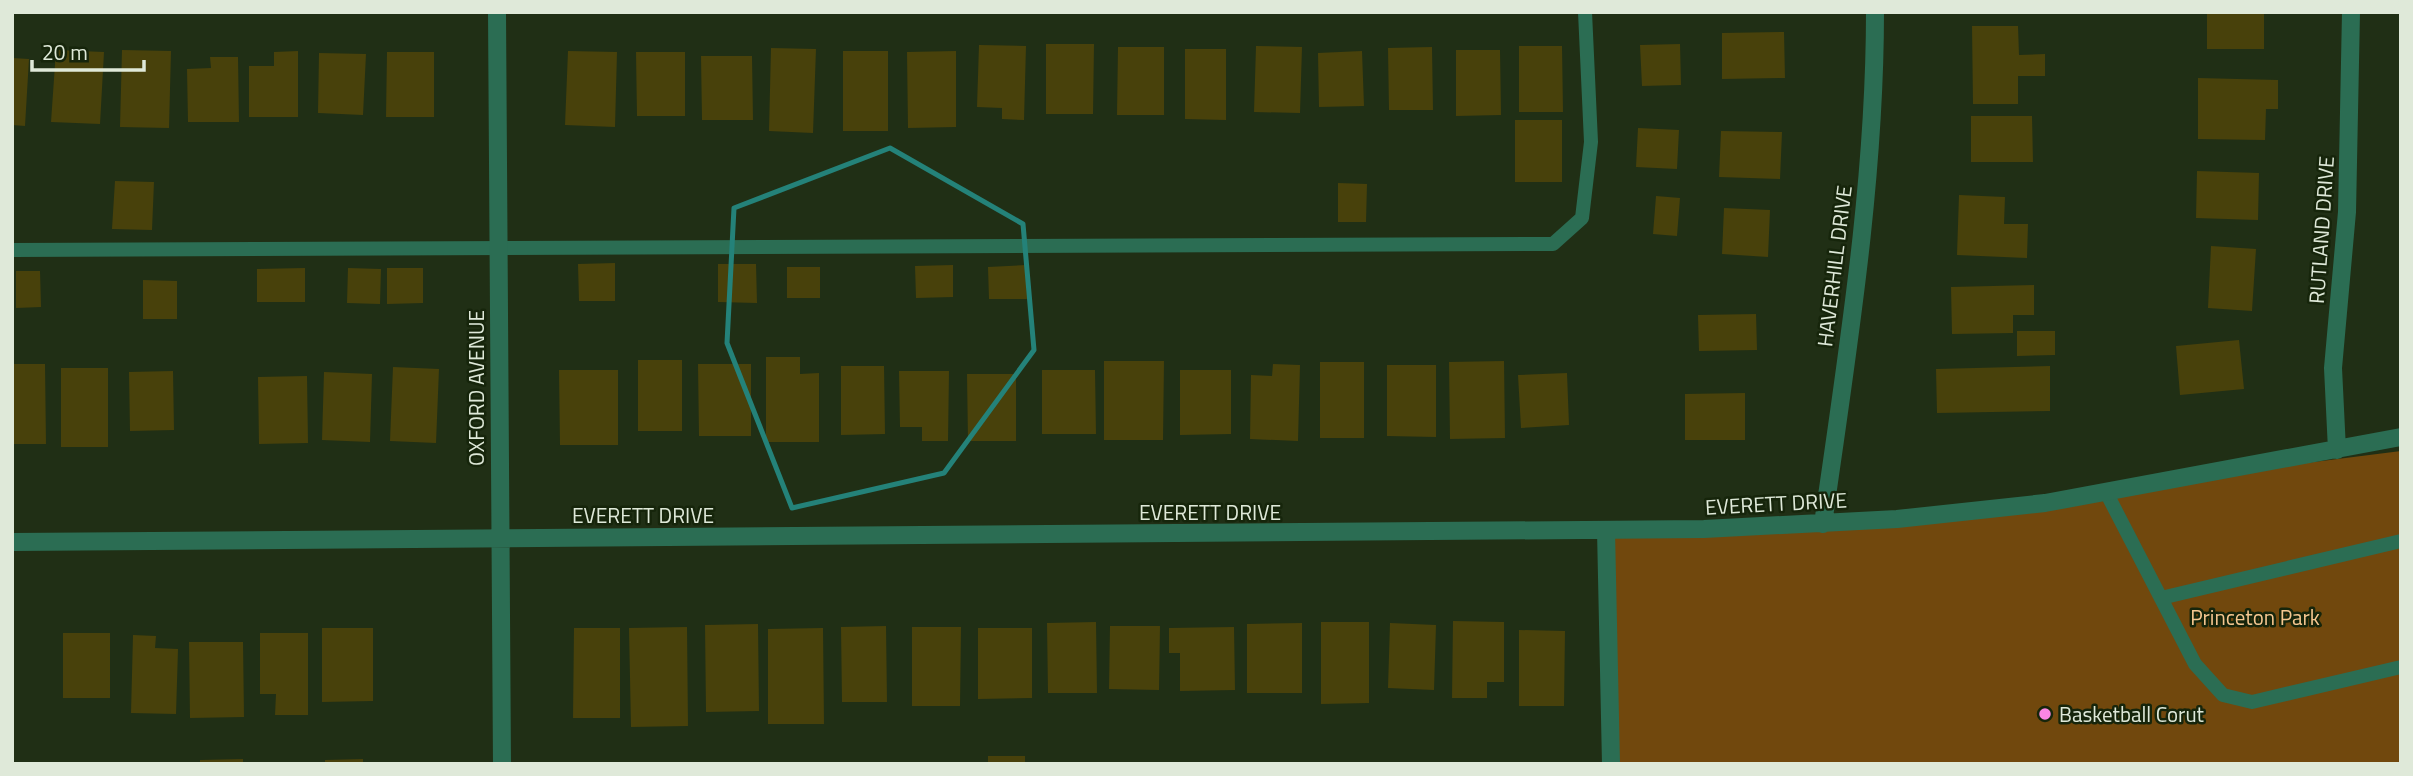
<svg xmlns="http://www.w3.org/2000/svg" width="2413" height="776" viewBox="0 0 2413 776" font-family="'Titillium Web',sans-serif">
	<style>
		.green { fill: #71480d }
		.building { fill: #48410b }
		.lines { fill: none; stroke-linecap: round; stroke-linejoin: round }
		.lane { stroke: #2b6d53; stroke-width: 14 }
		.street { stroke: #2b6d53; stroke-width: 18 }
		.marked { fill: none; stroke: #248279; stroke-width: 5; stroke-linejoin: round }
		.poi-dot { fill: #fc86e4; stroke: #16250b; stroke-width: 2.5 }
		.labels { text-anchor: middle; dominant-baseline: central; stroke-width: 5; stroke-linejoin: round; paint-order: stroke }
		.street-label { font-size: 21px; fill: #dfe9d9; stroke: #16250b }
		.park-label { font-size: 21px; fill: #f6c790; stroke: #16250b }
		.poi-label { font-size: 21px; fill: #dfe9d9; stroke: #16250b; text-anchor: start }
	</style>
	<rect width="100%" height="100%" fill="#202f15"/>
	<path class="green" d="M2401,451v313h-790l-5,-234 217,-6z"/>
	<path class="building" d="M2207,12h57v37h-57z
		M1972,26h46l1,29 26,-1v22h-27v28h-45z
		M1784,32l1,46 -63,1v-46z
		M1046,44h48l-1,70h-47z
		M1680,44l1,41 -39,1 -2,-41z
		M979,45l47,1 -2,74 -22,-1v-11l-25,-1z
		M1256,46l46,1 -2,66 -46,-1z
		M1519,46h43l1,66h-44z
		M1118,47h46v68h-47z
		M1432,47l1,63h-44l-1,-62z
		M771,48l45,1 -3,84 -44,-2z
		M1185,49h41v71l-41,-1z
		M56,50l48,2 -4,72 -49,-2z
		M122,50l49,1 -2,77 -49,-1z
		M1456,50h44l1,65 -45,1z
		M298,51v66h-49v-51h25v-14z
		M568,51l49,1 -2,75 -50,-2z
		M843,51h45v80h-45z
		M956,51v76l-48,1 -1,-76z
		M1362,51l2,55 -45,1 -1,-54z
		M387,52h47v65h-48z
		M636,52h49v64h-48z
		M319,53l47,1 -3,61 -45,-2z
		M701,56h51l1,64h-51z
		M210,57h28l1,65h-51l-1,-53 24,-1z
		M12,58l17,1 -4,67 -13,-1z
		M2198,78l80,2v29h-12l-1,31 -67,-1z
		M1971,116h61l1,46h-62z
		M1515,120h47v62h-47z
		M1638,128l41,2 -2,39 -41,-2z
		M1721,131l61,1 -2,47 -61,-2z
		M2197,171l62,2 -1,47 -62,-2z
		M115,181l39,1 -2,48 -40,-1z
		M1338,183l29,1 -1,38h-28z
		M1959,195l46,2 -1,27h24l-1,34 -70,-3z
		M1656,196l24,2 -3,38 -24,-2z
		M1724,208l46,2 -2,47 -46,-3z
		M2211,246l45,3 -4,62 -44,-3z
		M615,263v38h-36l-1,-37z
		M718,264h38l1,39 -39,-1z
		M953,265v32l-37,1 -1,-32z
		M1026,265l1,34h-38l-1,-32z
		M787,267h33v31h-33z
		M305,268v34h-48v-33z
		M348,268l33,1 -1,35 -33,-1z
		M387,268h36v35l-36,1z
		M16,271h24l1,36 -25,1z
		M143,280l34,1v38h-34z
		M2034,285v30h-21v18l-61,1 -1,-47z
		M1756,314l1,36 -58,1 -1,-36z
		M2017,331h38v24l-38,1z
		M2239,340l5,49 -64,6 -4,-49z
		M766,357h34v17l19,-1v69h-53z
		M638,360h44v71h-44z
		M1104,361h60l-1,79h-59z
		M1504,361l1,77 -55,1 -1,-77z
		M1320,362h44v76h-44z
		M12,364h33l1,80h-34z
		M698,364h53v72h-52z
		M1273,364l27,1 -2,76 -48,-2 1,-64 21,1z
		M1387,365h49v72l-49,-1z
		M841,366h43l1,68 -44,1z
		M2050,366v45l-113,2 -1,-44z
		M393,367l46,2 -3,74 -46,-2z
		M61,368h47v79h-47z
		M559,370h59v75h-58z
		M1042,370h53l1,64h-54z
		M1180,370h51v64l-51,1z
		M173,371l1,59 -44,1 -1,-59z
		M899,371h50l-1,70h-26v-14h-22z
		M324,372l48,2 -2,68 -48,-2z
		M1567,373l2,52 -48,3 -3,-53z
		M967,374h49v67h-48z
		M307,376l1,67 -49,1 -1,-67z
		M1745,393v47h-60v-46z
		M1453,621l51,1v60h-17v16h-35z
		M1096,622l1,71h-49l-1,-70z
		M1321,622h48v81l-48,1z
		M1302,623v70h-55v-69z
		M1390,623l46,2 -2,65 -46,-2z
		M758,624l1,87 -53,1 -1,-87z
		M886,626l1,76h-45l-1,-75z
		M1110,626h50l-1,64 -50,-1z
		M687,627l1,99 -57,1 -2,-99z
		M912,627h49l-1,79h-48z
		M1234,627l1,63 -55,1v-38h-11v-25z
		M322,628h51v73l-51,1z
		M574,628h46v90h-47z
		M823,628l1,96h-56v-95z
		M978,628h54v70l-54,1z
		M1519,630l46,1 -1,75h-45z
		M63,633h47v65h-47z
		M260,633h48v82h-33l1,-21h-16z
		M133,635l23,1 -1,12 23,1 -2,65 -45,-1z
		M189,642h54l1,75 -54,1z
		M988,756h37v8h-37z
		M243,759v5h-43v-4z
		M363,759v5h-38v-4z"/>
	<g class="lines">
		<path class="lane" d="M12,250l1541,-6 29,-26 9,-76 -6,-130
			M2106,492l89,172 28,31 29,7 149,-35
			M2161,598l240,-57"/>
		<path class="street" d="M497,12l5,752
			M2337,450l-4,-82 14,-156 4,-200
			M1823,524c24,-170 52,-340 52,-512
			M1606,530l5,234
			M12,542l1692,-13 193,-10 148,-16 356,-66"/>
	</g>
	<path class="marked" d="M890,148l133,76 11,126 -90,123 -152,35 -65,-165 7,-135z"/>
	<circle class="poi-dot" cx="2045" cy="714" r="7"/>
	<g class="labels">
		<g class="street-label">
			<text transform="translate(2321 230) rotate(-86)">RUTLAND DRIVE</text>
			<text transform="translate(1834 266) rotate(-83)">HAVERHILL DRIVE</text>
			<text transform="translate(476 388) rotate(-90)">OXFORD AVENUE</text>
			<text transform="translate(1776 503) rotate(-3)">EVERETT DRIVE</text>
			<text x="1210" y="512">EVERETT DRIVE</text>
			<text x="643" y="515">EVERETT DRIVE</text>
		</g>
		<g class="park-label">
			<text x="2255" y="617">Princeton Park</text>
		</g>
		<g class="poi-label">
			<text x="2059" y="714">Basketball Corut</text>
		</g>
	</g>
	<rect width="2413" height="776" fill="none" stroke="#dfe9d9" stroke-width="28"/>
	<path d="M32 60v10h112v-10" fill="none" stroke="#dfe9d9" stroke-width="3.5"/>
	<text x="42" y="60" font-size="21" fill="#dfe9d9" stroke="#16250b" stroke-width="5" paint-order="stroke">20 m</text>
</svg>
